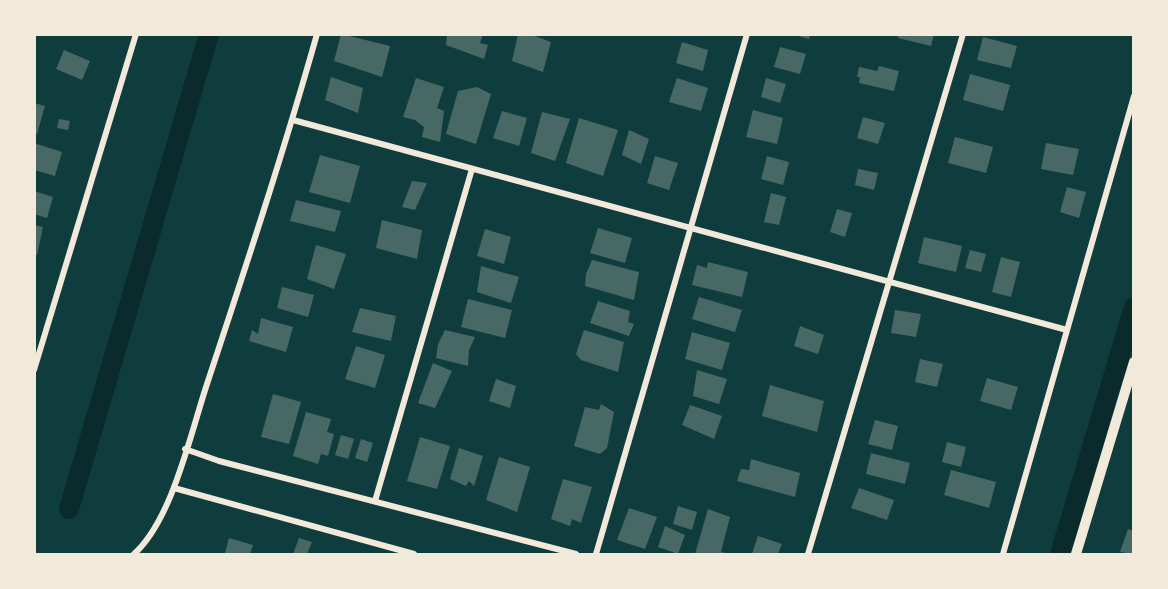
<svg xmlns="http://www.w3.org/2000/svg" width="1168" height="589" viewBox="0 0 1168 589" font-family="Arial,sans-serif">
	<style>
		.lines { fill: none; stroke-linecap: round; stroke-linejoin: round }
		.canal { stroke: #0a2a2b; stroke-width: 20 }
		.building { fill: #486865 }
		.minor { stroke: #f1e9da; stroke-width: 6 }
		.tertiary { stroke: #f1e9da; stroke-width: 10 }
	</style>
	<rect width="100%" height="100%" fill="#0f3d3e"/>
	<g class="lines">
		<path class="canal" d="M69,509l140,-475
			M1060,554l74,-247"/>
	</g>
	<path class="building" d="M341,34l49,12 -8,31 -48,-16z
		M447,34h36l-3,9 8,2 -4,14 -38,-14z
		M518,34h11l22,8 -8,30 -31,-11z
		M791,34h19l-1,5z
		M899,34h35l-3,12 -33,-8z
		M983,37l34,9 -6,22 -34,-8z
		M682,42l26,8 -5,21 -27,-8z
		M780,47l26,7 -6,20 -26,-7z
		M64,50l26,11 -8,19 -26,-11z
		M879,66l20,5 -5,20 -35,-8 1,-6h-3l2,-10 18,4z
		M970,74l40,11 -7,26 -40,-11z
		M331,77l32,11 -5,25 -33,-13z
		M416,78l28,9 -7,21 7,3 -4,31 -18,-5 2,-10 -9,-7 -12,-3z
		M677,78l31,10 -7,23 -32,-9z
		M766,78l20,6 -6,19 -19,-6z
		M477,87l14,7 -15,50 -30,-10 12,-43z
		M34,103l11,3 -8,28h-3z
		M753,110l30,8 -6,26 -31,-7z
		M502,111l25,7 -8,28 -26,-8z
		M542,112l28,7 -15,42 -24,-8z
		M863,117l22,6 -7,21 -21,-6z
		M579,118l39,12 -15,46 -37,-13z
		M59,119l11,2 -2,9 -11,-2z
		M629,130l20,9 -8,25 -19,-9z
		M955,137l38,10 -7,26 -38,-10z
		M34,143l28,9 -7,24 -21,-6z
		M1046,143l33,6 -6,26 -32,-6z
		M320,155l40,11 -10,37 -41,-11z
		M655,156l23,7 -9,27 -22,-7z
		M767,156l22,6 -6,23 -22,-6z
		M858,169l20,4 -4,17 -19,-5z
		M412,181l15,2 -12,27 -13,-3z
		M1067,187l19,5 -7,26 -19,-6z
		M34,191l19,6 -6,21 -13,-4z
		M771,193l15,4 -7,28 -15,-3z
		M296,200l45,11 -6,21 -45,-11z
		M837,209l15,4 -7,24 -15,-5z
		M382,220l40,10 -5,29 -41,-11z
		M34,225l9,2 -6,28 -3,-1z
		M598,228l34,10 -7,25 -35,-10z
		M485,229l26,8 -7,27 -27,-8z
		M924,237l38,9 -6,26 -38,-9z
		M316,245l30,9 -12,35 -27,-10z
		M970,250l16,4 -5,18 -16,-4z
		M1001,257l19,5 -9,35 -19,-5z
		M592,260l47,12 -5,28 -49,-14 1,-12z
		M708,262l40,10 -6,25 -50,-12 5,-20 10,3z
		M481,266l38,11 -8,26 -34,-11z
		M282,287l32,8 -6,22 -31,-9z
		M699,297l43,13 -7,22 -43,-13z
		M468,299l44,11 -7,28 -44,-11z
		M598,301l32,10 -2,11 6,2 -5,12 -39,-13z
		M360,308l36,8 -5,25 -39,-9z
		M895,310l26,4 -5,23 -25,-4z
		M261,318l32,9 -7,25 -37,-11 3,-11 6,4z
		M800,326l24,9 -6,19 -24,-8z
		M445,330l30,7 -6,13 -1,16 -32,-8 2,-14z
		M584,330l40,12 -6,30 -37,-12 -5,-6z
		M692,332l38,11 -8,27 -37,-11z
		M356,346l29,9 -10,33 -30,-9z
		M920,359l23,5 -6,23 -22,-5z
		M433,363l19,8 -17,37 -17,-5z
		M697,370l30,9 -8,25 -26,-8z
		M987,378l31,9 -7,23 -31,-9z
		M496,379l20,7 -6,22 -21,-7z
		M770,385l54,16 -7,31 -55,-16z
		M273,394l28,8 -12,42 -28,-7z
		M601,404l13,8 -7,36 -7,6 -26,-8 11,-39 14,3z
		M690,405l32,11 -8,23 -32,-14z
		M306,412l25,7 -4,13 7,2 -6,22 -7,-2 -3,10 -25,-8z
		M875,420l23,6 -6,24 -24,-6z
		M341,435l13,4 -6,20 -13,-4z
		M420,437l30,9 -13,43 -30,-8z
		M361,439l12,4 -6,19 -12,-4z
		M947,442l19,5 -5,20 -19,-5z
		M459,448l24,8 -9,30 -5,-5 -3,5 -16,-7z
		M871,453l39,10 -5,21 -39,-10z
		M499,457l31,10 -13,45 -31,-12z
		M751,459l49,14 -5,24 -58,-16 4,-12 8,1z
		M951,470l45,12 -7,26 -45,-13z
		M563,479l29,8 -11,36 -9,-4 -2,7 -19,-7z
		M859,488l35,12 -7,20 -36,-12z
		M678,506l19,6 -5,18 -19,-6z
		M629,508l28,9 -12,32 -28,-9z
		M708,509l22,8 -9,35 8,2h-34z
		M665,526l20,9 -7,19 -20,-7z
		M1128,529l6,2v23l-14,-2z
		M758,536l24,8 -4,10h-26z
		M229,538l24,7 -3,9 -25,-1z
		M299,538l13,4 -5,12h-14z"/>
	<g class="lines">
		<path class="minor" d="M293,120l774,210
			M34,370l102,-336
			M185,449l34,12 357,93
			M174,488l240,66
			M375,501l97,-332
			M134,554c39,-35 57,-123 74,-173 38,-115 76,-230 109,-347
			M596,554l151,-520
			M808,554l155,-520
			M1003,554l131,-458"/>
		<path class="tertiary" d="M1076,554l58,-192"/>
	</g>
	<rect width="1168" height="589" fill="none" stroke="#f1e9da" stroke-width="72"/>
</svg>
